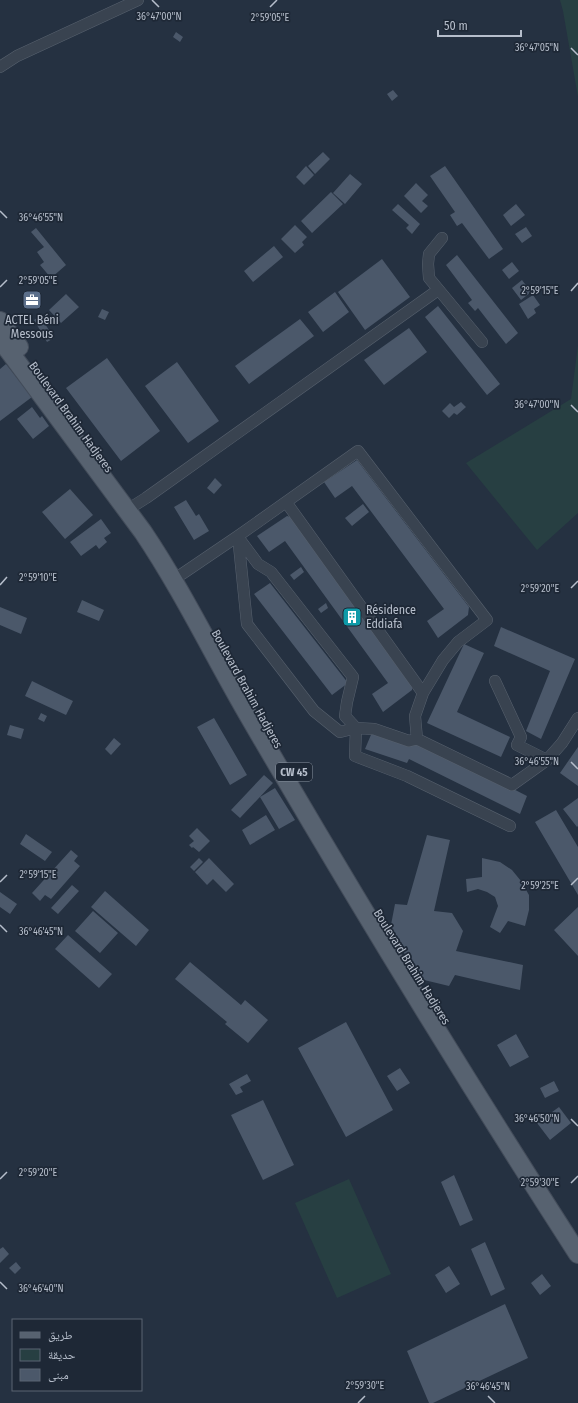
<svg xmlns="http://www.w3.org/2000/svg" width="578" height="1403" viewBox="0 0 578 1403" font-family="'Fira Sans Condensed','Noto Naskh Arabic',sans-serif">
	<style>
		.green { fill: #273f42 }
		.building { fill: #4b586a }
		.lines { fill: none; stroke-linecap: round; stroke-linejoin: round }
		.minor-casing { stroke: #57616e; stroke-width: 12 }
		.primary-casing { stroke: #434c5a; stroke-width: 20 }
		.minor { stroke: #394350; stroke-width: 11 }
		.primary { stroke: #576270; stroke-width: 18 }
		.ticks { fill: none; stroke: #b6becb; stroke-width: 1.5 }
		.labels { text-anchor: middle; dominant-baseline: central; stroke-width: 3.5; stroke-linejoin: round; paint-order: stroke }
		.shield { fill: #1e2836; stroke: #88919e; stroke-width: 1 }
		.shield-label { font-size: 11px; font-weight: bold; fill: #b6becb }
		.poi-label { font-size: 12px; fill: #b6becb; stroke: #1e2836 }
		.street-label { font-size: 12px; fill: #b6becb; stroke: #1e2836 }
		.ticks-label { font-size: 10px; text-anchor: middle; fill: #b6becb; stroke: #1e2836; stroke-width: 3.5; stroke-linejoin: round; paint-order: stroke }
	</style>
	<rect width="100%" height="100%" fill="#253141"/>
	<path class="green" d="M560,0h18v97l-15,-86z
		M578,345v168l-41,37 -71,-87 105,-64z
		M349,1179l42,95 -54,24 -42,-95z"/>
	<path class="building" d="M176,32l7,5 -3,5 -7,-5z
		M393,90l5,6 -6,5 -5,-7z
		M323,152l7,7 -15,15 -7,-8z
		M306,166l8,9 -10,10 -8,-8z
		M445,166l58,83 -14,10 -27,-36 -5,3 -7,-11 5,-3 -25,-36z
		M350,174l12,10 -17,20 -12,-11z
		M416,183l12,12 -6,6 6,5 -7,7 -17,-17z
		M331,192l12,12 -31,29 -11,-12z
		M398,204l22,20 -8,10 -6,-6 3,-3 -17,-15z
		M516,204l9,11 -14,11 -8,-11z
		M295,225l12,12 -5,5 2,3 -9,8 -14,-14z
		M526,227l6,9 -10,7 -7,-9z
		M36,228l30,37 -15,13 -11,-13 4,-3 -7,-10 7,-5 -13,-15z
		M274,246l9,11 -30,25 -9,-11z
		M457,255l61,78 -12,11 -28,-36 -3,3 -7,-8 4,-3 -26,-35z
		M382,259l28,38 -45,33 -27,-38z
		M512,262l7,9 -10,8 -7,-9z
		M522,280l9,12 -10,8 -9,-12z
		M335,292l14,20 -26,20 -15,-20z
		M66,294l13,13 -18,16 -12,-13z
		M533,295l7,10 -6,4 2,4 -8,6 -9,-15z
		M438,306l62,78 -13,11 -62,-78z
		M102,309l7,3 -4,8 -7,-3z
		M40,316l14,22 -7,4 -13,-22z
		M300,319l14,17 -65,48 -14,-18z
		M409,328l18,24 -43,33 -20,-25z
		M107,358l53,73 -39,30 -55,-73z
		M177,362l42,59 -31,22 -43,-57z
		M6,364l26,33 -32,24v-52z
		M461,402l5,5 -9,8 -3,-2 -5,5 -7,-7 8,-8 4,4z
		M32,407l8,11 2,-2 7,10 -16,13 -16,-20z
		M357,460l112,147 -1,8 -30,23 -11,-17 17,-12 -92,-123 -17,12 -11,-16z
		M215,478l7,7 -8,9 -7,-6z
		M70,489l23,26 -28,24 -23,-27z
		M186,500l10,16 3,-2 10,17 -15,9 -20,-33z
		M363,504l6,8 -17,14 -7,-8z
		M287,516l4,1 121,168v5l-29,22 -11,-18 16,-11 -103,-142 -16,11 -12,-16z
		M101,519l10,14 -7,5 3,4 -8,7 -3,-4 -15,11 -11,-14z
		M301,567l3,5 -10,8 -4,-5z
		M270,583l78,100 -16,12 -78,-101z
		M82,600l22,10 -5,11 -22,-9z
		M326,603l2,5 -7,5 -3,-4z
		M0,607l27,11 -6,16 -21,-9z
		M501,627l74,32 -34,80 -15,-8 24,-60 -56,-25z
		M464,644l20,9 -27,59 53,25 -9,20 -74,-34z
		M32,681l41,20 -7,14 -41,-19z
		M41,713l6,3 -3,6 -6,-3z
		M214,718l33,57 -17,10 -33,-58z
		M10,725l14,4 -3,10 -14,-4z
		M373,730l44,10 110,56 -7,18 -111,-55 -2,4 -42,-14z
		M114,738l7,6 -10,11 -6,-6z
		M578,747v39l-18,-13z
		M264,775l9,8 -33,35 -9,-8z
		M275,788l20,32 -16,9 -19,-32z
		M578,798v28l-1,1 -14,-18z
		M556,810l22,37v48l-43,-73z
		M266,815l9,15 -25,15 -8,-15z
		M197,828l13,13 -11,11 -6,-5 -1,1 -3,-3 5,-4 -5,-5z
		M26,834l26,18 -7,9 -25,-17z
		M427,835l23,5 -16,71 18,2 11,18 -7,20 67,14 -3,25 -65,-15 -6,11 -29,-7 -30,-49 5,-26 12,1z
		M71,850l7,6 -4,5 6,5 -29,33 -6,-4 -5,6 -8,-8z
		M199,858l4,4 -9,9 -4,-4z
		M209,858l25,26 -8,8 -13,-13 -6,6 -12,-13z
		M482,858l18,4 12,8 9,11 8,14v15l-4,16 -17,-5 -8,12 -10,-6 8,-21 -3,-9 -8,-5 -9,-3 -11,3 -1,-13 16,-2z
		M72,885l7,6 -21,23 -7,-6z
		M105,891l44,39 -13,16 -45,-39z
		M0,892l17,12 -7,10 -10,-7z
		M578,907v49l-24,-26z
		M93,911l25,22 -18,20 -25,-22z
		M68,935l44,39 -13,14 -44,-39z
		M190,962l51,43 4,-5 23,20 -20,23 -23,-19 2,-2 -52,-43z
		M346,1022l47,88 -47,27 -48,-89z
		M516,1034l13,23 -19,10 -13,-22z
		M400,1068l10,15 -13,8 -10,-15z
		M247,1074l4,7 -11,6 3,5 -7,3 -7,-11z
		M554,1081l5,10 -14,7 -5,-10z
		M263,1100l31,65 -31,15 -32,-65z
		M559,1107l12,16 -21,17 -13,-17z
		M454,1175l19,45 -13,6 -19,-44z
		M485,1242l20,47 -14,7 -20,-47z
		M3,1247l6,7 -9,9v-14z
		M16,1262l5,6 -6,6 -6,-6z
		M449,1266l11,18 -14,9 -11,-18z
		M542,1274l9,12 -11,9 -9,-12z
		M505,1304l23,54 -95,45h-4l-22,-52z"/>
	<g class="lines">
		<g class="minor-casing">
			<path id="minor" d="M0,67l17,-11 121,-56
				M442,238l-13,16 -1,10 1,14 53,64
				M286,502l137,191
				M127,510l19,-12 292,-208
				M238,536l9,88 67,87 26,21 16,-4 -1,28 52,20 103,50
				M238,537l20,27 13,8 82,105 -6,25 -2,14 11,12 18,1 35,12 8,-2
				M182,574l56,-38 120,-85 129,169 -29,22 -15,18 -20,33 -8,23 2,23 95,46 35,-25 15,-17 16,-25
				M495,681l26,56 -4,8 30,15"/>
		</g>
		<g class="primary-casing">
			<path id="primary" d="M0,321l19,26
				M0,339l143,193c43,64 75,133 114,198 103,177 210,352 321,524"/>
		</g>
		<use href="#minor" class="minor"/>
		<use href="#primary" class="primary"/>
	</g>
	<path class="ticks" d="M152,0l7,7M270,7l7,-7M571,48l7,7M0,211l7,7M0,287l7,-7M571,291l7,-8M571,405l7,7M0,585l7,-8M571,588l7,-7M571,762l7,7M0,882l7,-7M571,885l7,-7M0,925l7,7M571,1119l7,7M0,1179l7,-7M571,1183l7,-7M0,1282l7,7M488,1396l7,7M358,1403l7,-7"/>
	<defs>
		<g id="office-square" transform="scale(1)"><rect x="-9" y="-9" width="18" height="18" rx="4" fill="#5c6f8a" stroke="#1e2836"/><path d="M-6-3h4V-5.5h4V-3h4V5H-6ZM-1-4.5V-3h2v-1.5ZM-6 0V1H6V0Z" fill="#fff"/></g>
		<g id="building-square" transform="scale(1)"><rect x="-9" y="-9" width="18" height="18" rx="4" fill="#0f9aa8" stroke="#1e2836"/><path d="M-4-6H4V6H1V3H-1V6H-4ZM-2.5-4.3h1.7v1.8h-1.7ZM.8-4.3h1.7v1.8H.8ZM-2.5-1h1.7V.8h-1.7ZM.8-1h1.7V.8H.8Z" fill="#fff"/></g>
	</defs>
	<g fill-rule="evenodd">
		<use href="#office-square" x="32" y="300"/>
		<use href="#building-square" x="352" y="617"/>
	</g>
	<g class="labels">
		<rect class="shield" x="276" y="763" width="36" height="18" rx="3"/>
		<g class="shield-label">
			<text x="294" y="772">CW 45</text>
		</g>
		<g class="poi-label">
			<text x="32" y="320">ACTEL Béni<tspan x="32" dy="14">Messous</tspan></text>
			<text x="366" y="610" text-anchor="start">Résidence<tspan x="366" dy="14">Eddiafa</tspan></text>
		</g>
		<g class="street-label">
			<text transform="translate(71 417) rotate(54)">Boulevard Brahim Hadjeres</text>
			<text transform="translate(247 689) rotate(61)">Boulevard Brahim Hadjeres</text>
			<text transform="translate(412 967) rotate(58)">Boulevard Brahim Hadjeres</text>
		</g>
	</g>
	<g class="ticks-label">
		<text x="159" y="20">36°47'00"N</text>
		<text x="270" y="21">2°59'05"E</text>
		<text x="537" y="51">36°47'05"N</text>
		<text x="41" y="221">36°46'55"N</text>
		<text x="38" y="284">2°59'05"E</text>
		<text x="540" y="294">2°59'15"E</text>
		<text x="537" y="408">36°47'00"N</text>
		<text x="38" y="581">2°59'10"E</text>
		<text x="540" y="592">2°59'20"E</text>
		<text x="537" y="765">36°46'55"N</text>
		<text x="38" y="878">2°59'15"E</text>
		<text x="540" y="889">2°59'25"E</text>
		<text x="41" y="935">36°46'45"N</text>
		<text x="537" y="1122">36°46'50"N</text>
		<text x="38" y="1176">2°59'20"E</text>
		<text x="540" y="1186">2°59'30"E</text>
		<text x="41" y="1292">36°46'40"N</text>
		<text x="365" y="1389">2°59'30"E</text>
		<text x="488" y="1390">36°46'45"N</text>
	</g>
	<rect x="12" y="1319" width="130" height="72" fill="#1e2836" stroke="#5b6472"/>
	<rect x="20" y="1332" width="20" height="6" fill="#576270" stroke="#5b6472"/>
	<text x="48" y="1339" font-size="12" fill="#b6becb">طريق</text>
	<rect x="20" y="1349" width="20" height="12" fill="#273f42" stroke="#5b6472"/>
	<text x="48" y="1359" font-size="12" fill="#b6becb">حديقة</text>
	<rect x="20" y="1369" width="20" height="12" fill="#4b586a" stroke="#5b6472"/>
	<text x="48" y="1379" font-size="12" fill="#b6becb">مبنى</text>
	<path d="M438 30v6h83v-6" fill="none" stroke="#b6becb" stroke-width="2"/>
	<text x="444" y="30" font-size="12" fill="#b6becb" stroke="#1e2836" stroke-width="3" paint-order="stroke">50 m</text>
</svg>
